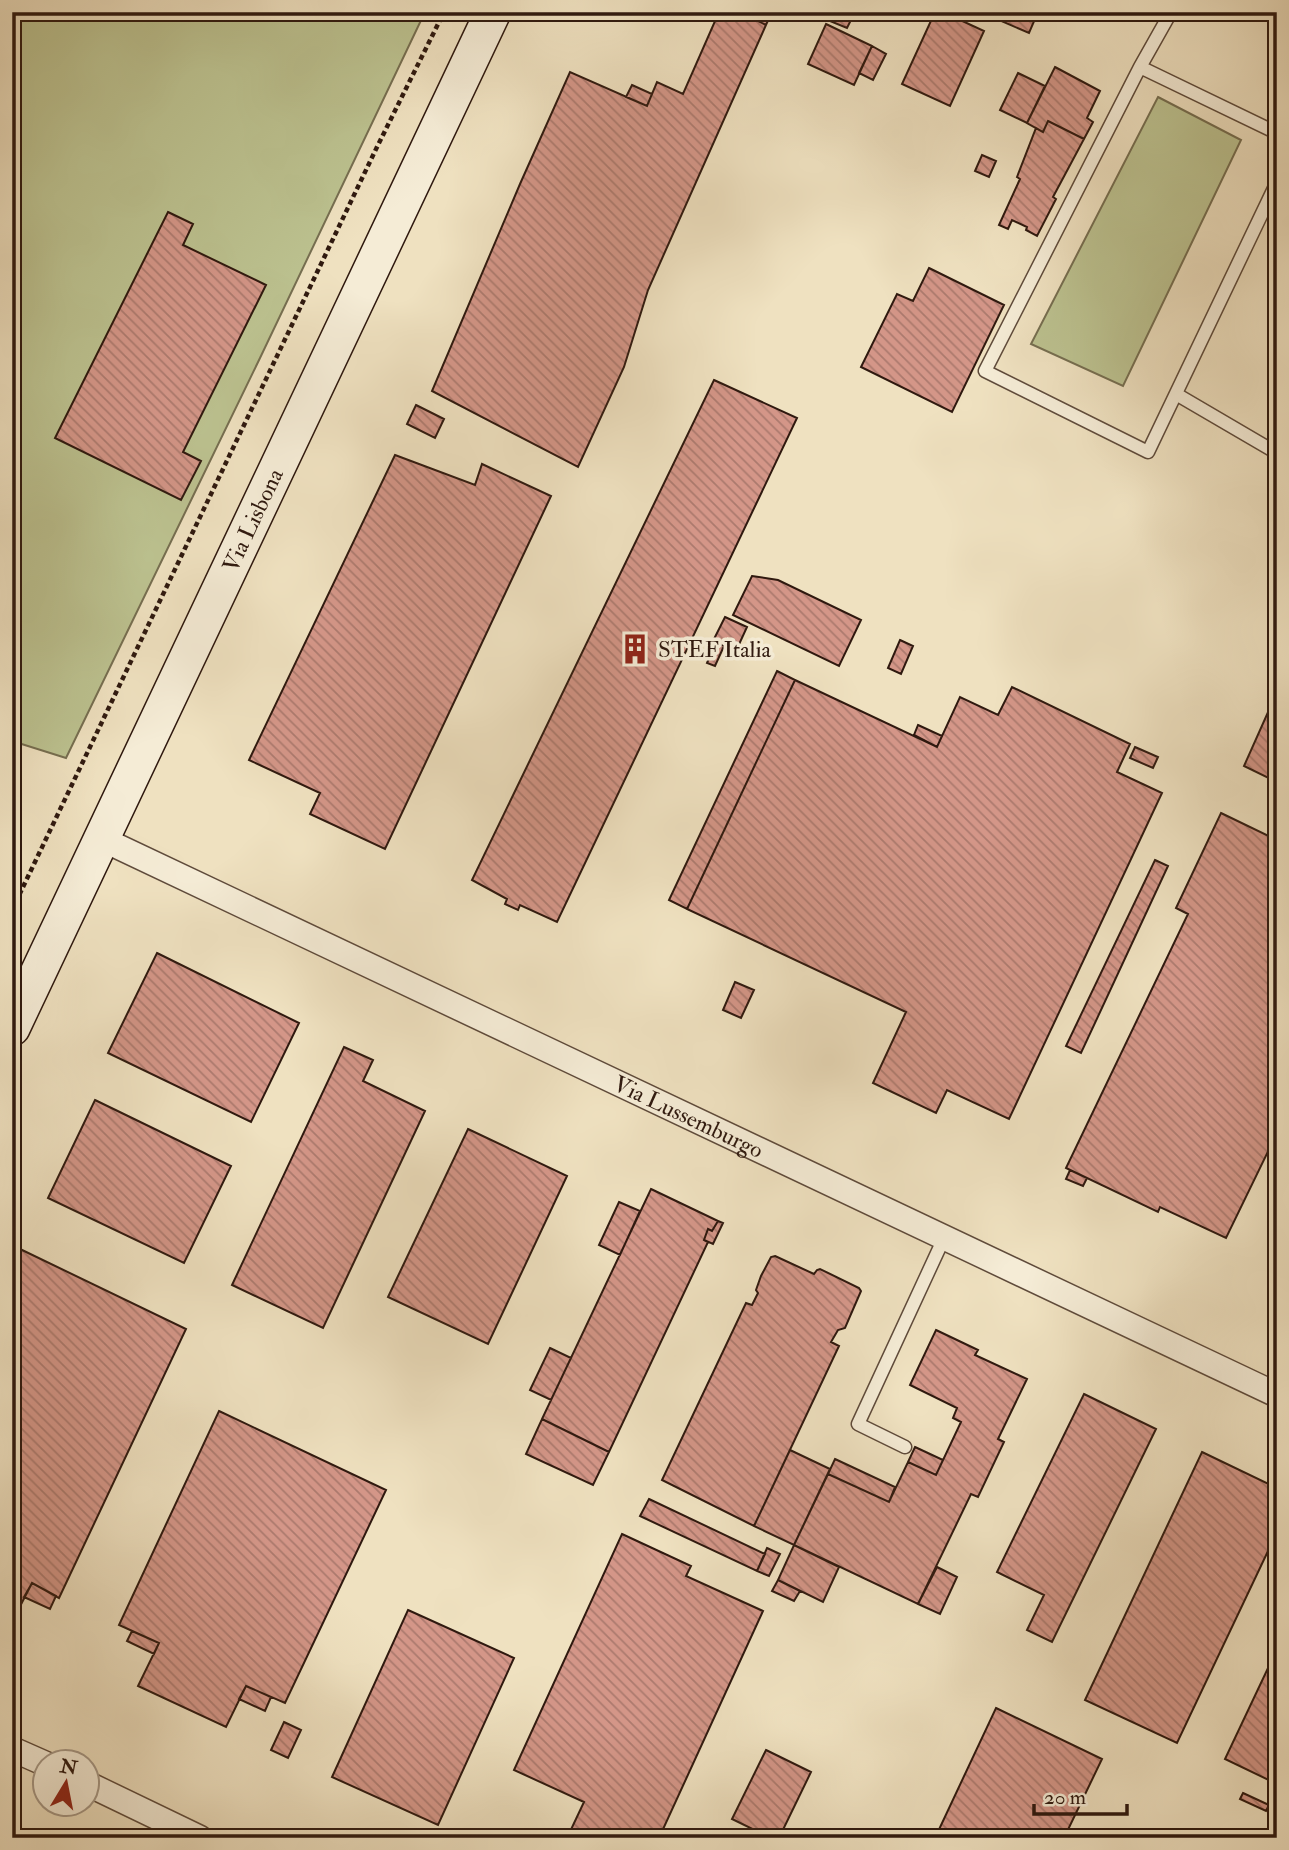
<svg xmlns="http://www.w3.org/2000/svg" width="1289" height="1850" viewBox="0 0 1289 1850" font-family="'IM FELL Double Pica',serif">
	<style>
		.grass { fill: #bcc290; stroke: #766e50; stroke-width: 2 }
		.building { fill: url(#building-back-hatch); stroke: #2f190f; stroke-width: 2 }
		.lines { fill: none; stroke-linecap: round; stroke-linejoin: round }
		.lane-casing { stroke: #5f4b3b; stroke-width: 15 }
		.street-casing { stroke: #5f4b3b; stroke-width: 27 }
		.secondary-casing { stroke: #2f190f; stroke-width: 38 }
		.path { stroke: #2f190f; stroke-width: 4.5; stroke-dasharray: 5 3.5; stroke-linecap: butt }
		.lane { stroke: #f5ecd6; stroke-width: 12 }
		.street { stroke: #f5ecd6; stroke-width: 24 }
		.secondary { stroke: #f5ecd6; stroke-width: 35 }
		.labels { text-anchor: middle; dominant-baseline: central; stroke-width: 7; stroke-linejoin: round; paint-order: stroke }
		.street-label { font-size: 23px; fill: #2f190f; stroke: #f5ecd6 }
		.poi-label { font-size: 23px; fill: #2f190f; stroke: #f5ecd6; text-anchor: start }
	</style>
	<defs>
		<pattern id="building-back-hatch" width="6" height="6" patternUnits="userSpaceOnUse" patternTransform="scale(1.75)"><rect width="6" height="6" fill="#d49688"/><path d="M-1 5l2 2M0 0l6 6M5-1l2 2" fill="none" stroke="#ac7a6e"/></pattern>
	</defs>
	<rect width="100%" height="100%" fill="#efe1c0"/>
	<filter id="stains"><feTurbulence type="fractalNoise" baseFrequency=".00286" numOctaves="4"/><feColorMatrix values="0 0 0 0 .2 0 0 0 0 .09 0 0 0 0 .02 0 0 0 .5 -.17"/></filter>
	<radialGradient id="worn" r=".72"><stop offset=".6" stop-color="#630" stop-opacity="0"/><stop offset="1" stop-color="#630" stop-opacity=".3"/></radialGradient>
	<path class="grass" d="M12,12h413l-165,346 -194,400 -54,-17z
		M1158,97l83,43 -118,246 -92,-42z"/>
	<path class="building" d="M719,12h21l26,13 -118,265 -24,77 -46,100 -146,-76 88,-207 50,-112 77,34 10,-24 26,12z
		M740,12h32l-6,13z
		M828,12h17l8,4 -6,12 -22,-9z
		M935,12h8l41,19 -34,75 -48,-22z
		M1002,12h36l-9,21 -30,-13z
		M826,24l46,22 -18,39 -46,-21z
		M872,46l14,8 -13,26 -14,-7z
		M1055,67l45,24 -13,27 6,4 -9,17 -36,-18 -5,11 -16,-9z
		M1018,73l27,13 -18,37 -27,-13z
		M632,85l20,9 -5,12 -21,-9z
		M1048,121l36,18 -31,58 3,2 -19,37 -11,-6 1,-3 -15,-7 -4,9 -9,-4 21,-46 -3,-2 19,-49 7,4z
		M982,155l14,6 -7,16 -14,-6z
		M168,212l25,12 -10,21 83,40 -83,167 18,9 -20,39 -126,-62z
		M929,268l75,37 -52,107 -91,-45 36,-73 16,7z
		M714,380l83,38 -240,504 -37,-17 -2,5 -13,-6 2,-5 -35,-19z
		M416,405l28,14 -9,19 -28,-14z
		M395,455l80,30 7,-21 69,32 -166,353 -75,-35 10,-21 -71,-33z
		M752,576l26,4 83,40 -22,46 -106,-51z
		M725,617l22,10 -11,24 -23,-10z
		M900,640l13,6 -12,28 -13,-6z
		M716,642l8,4 -9,20 -8,-3z
		M777,671l18,9 -108,229 -18,-9z
		M795,680l142,67 23,-50 38,18 14,-28 118,57 -13,28 45,21 -153,326 -62,-29 -11,23 -63,-30 33,-71 -219,-103z
		M1277,692v90l-33,-16z
		M918,725l24,11 -5,11 -23,-12z
		M1135,747l23,10 -5,11 -23,-10z
		M1221,813l56,27v293l-51,105 -66,-31 -2,5 -92,-44 122,-254 -12,-6z
		M1155,860l13,6 -87,187 -15,-7z
		M157,953l142,70 -48,99 -143,-69z
		M735,982l19,8 -13,28 -18,-8z
		M344,1047l29,13 -10,21 62,30 -102,217 -91,-43z
		M95,1100l136,66 -47,97 -136,-65z
		M468,1129l99,47 -79,168 -100,-47z
		M1070,1170l17,8 -4,8 -17,-7z
		M651,1189l67,32 -6,10 -4,-2 -4,11 4,2 -99,210 -67,-33z
		M619,1202l21,9 -20,44 -21,-10z
		M718,1221l5,2 -10,21 -9,-4 4,-11 4,2z
		M20,1249l166,80 -127,269 -27,-15 -20,39v-357z
		M775,1256l39,18 3,-4 3,-1 39,19 2,3 -16,37 -7,2 -7,12 8,4 -85,180 -92,-46 84,-177 6,2 6,-12 -2,-3 5,-14 10,-19z
		M936,1330l42,20 -3,5 52,24 -29,60 6,3 -26,55 -7,-3 -53,110 -124,-59 34,-71 61,28 19,-40 28,13 25,-53 -8,-4 4,-10 -47,-23z
		M550,1348l21,10 -20,42 -21,-10z
		M1084,1394l72,35 -104,213 -25,-12 17,-35 -47,-23z
		M219,1411l167,79 -101,213 -39,-17 -20,41 -88,-41 21,-43 -40,-18z
		M542,1419l67,33 -16,33 -67,-31z
		M915,1447l28,13 -7,15 -28,-13z
		M790,1450l40,19 -36,76 -40,-19z
		M1202,1452l75,36v44l-100,211 -92,-43z
		M835,1459l60,28 -6,15 -61,-28z
		M649,1499l116,55 -8,17 -117,-55z
		M622,1534l69,32 -5,10 77,35 -104,227h-92l17,-36 -70,-32z
		M794,1545l45,22 -16,35 -45,-22z
		M767,1548l13,6 -11,22 -12,-5z
		M937,1567l20,10 -17,37 -22,-10z
		M778,1580l22,11 -6,10 -22,-10z
		M32,1583l24,13 -6,13 -26,-12z
		M408,1610l106,48 -76,167 -106,-48z
		M132,1631l27,12 -5,11 -27,-13z
		M1277,1649v135l-52,-25z
		M246,1686l25,11 -6,14 -26,-12z
		M996,1708l106,51 -38,79h-129z
		M284,1722l17,8 -13,28 -17,-8z
		M766,1750l45,22 -32,66h-8l-39,-19z
		M1243,1793l26,12 -3,6 -26,-12z"/>
	<g class="lines">
		<g class="lane-casing">
			<path id="lane" d="M1171,12l-31,55 -155,304 163,81 129,-270
				M1140,67l137,66
				M1176,394l101,59
				M905,1447l-47,-23 86,-186"/>
		</g>
		<g class="street-casing">
			<g id="street">
				<path id="s1" d="M102,839l1175,556"/>
				<path d="M12,1749l34,15"/>
				<path d="M88,1784l112,54"/>
			</g>
		</g>
		<g class="secondary-casing">
			<g id="secondary">
				<path id="s2" d="M12,1028l481,-1016"/>
			</g>
		</g>
		<path class="path" d="M12,910l365,-763 67,-135"/>
		<use href="#lane" class="lane"/>
		<use href="#street" class="street"/>
		<use href="#secondary" class="secondary"/>
	</g>
	<defs>
		<g id="building-bare" transform="scale(2.415)"><path d="M-4-6H4V6H1V3H-1V6H-4ZM-2.5-4.3h1.7v1.8h-1.7ZM.8-4.3h1.7v1.8H.8ZM-2.5-1h1.7V.8h-1.7ZM.8-1h1.7V.8H.8Z" fill="#8f2418" stroke="#f5ecd6" stroke-width="2.5" paint-order="stroke"/></g>
	</defs>
	<g fill-rule="evenodd">
		<use href="#building-bare" x="635" y="649"/>
	</g>
	<g class="labels">
		<g class="street-label">
			<text stroke="none"><textPath href="#s2" startOffset="562">Via Lisbona</textPath></text>
			<text stroke="none"><textPath href="#s1" startOffset="649">Via Lussemburgo</textPath></text>
		</g>
		<g class="poi-label">
			<text x="658" y="649">STEF Italia</text>
		</g>
	</g>
	<rect width="1289" height="1850" fill="none" stroke="#efe1c0" stroke-width="42"/>
	<rect x="14" y="14" width="1261" height="1822" fill="none" stroke="#2f190f" stroke-width="3.5"/>
	<rect x="21" y="21" width="1247" height="1808" fill="none" stroke="#2f190f" stroke-width="2"/>
	<g transform="translate(66 1783) rotate(10)"><circle r="33" fill="#f5ecd6" stroke="#a69886" stroke-width="2"/>
	<path d="M0-5L12 26L0 18L-12 26Z" fill="#8f2418"/>
	<text y="-10" font-size="19" font-weight="bold" text-anchor="middle" fill="#2f190f">N</text>
	</g>
	<path d="M1034 1804v10h93v-10" fill="none" stroke="#2f190f" stroke-width="3.5"/>
	<text x="1044" y="1804" font-size="21" fill="#2f190f" stroke="#f5ecd6" stroke-width="5" paint-order="stroke">20 m</text>
	<rect width="100%" height="100%" filter="url(#stains)"/>
	<rect width="100%" height="100%" fill="url(#worn)"/>
</svg>
